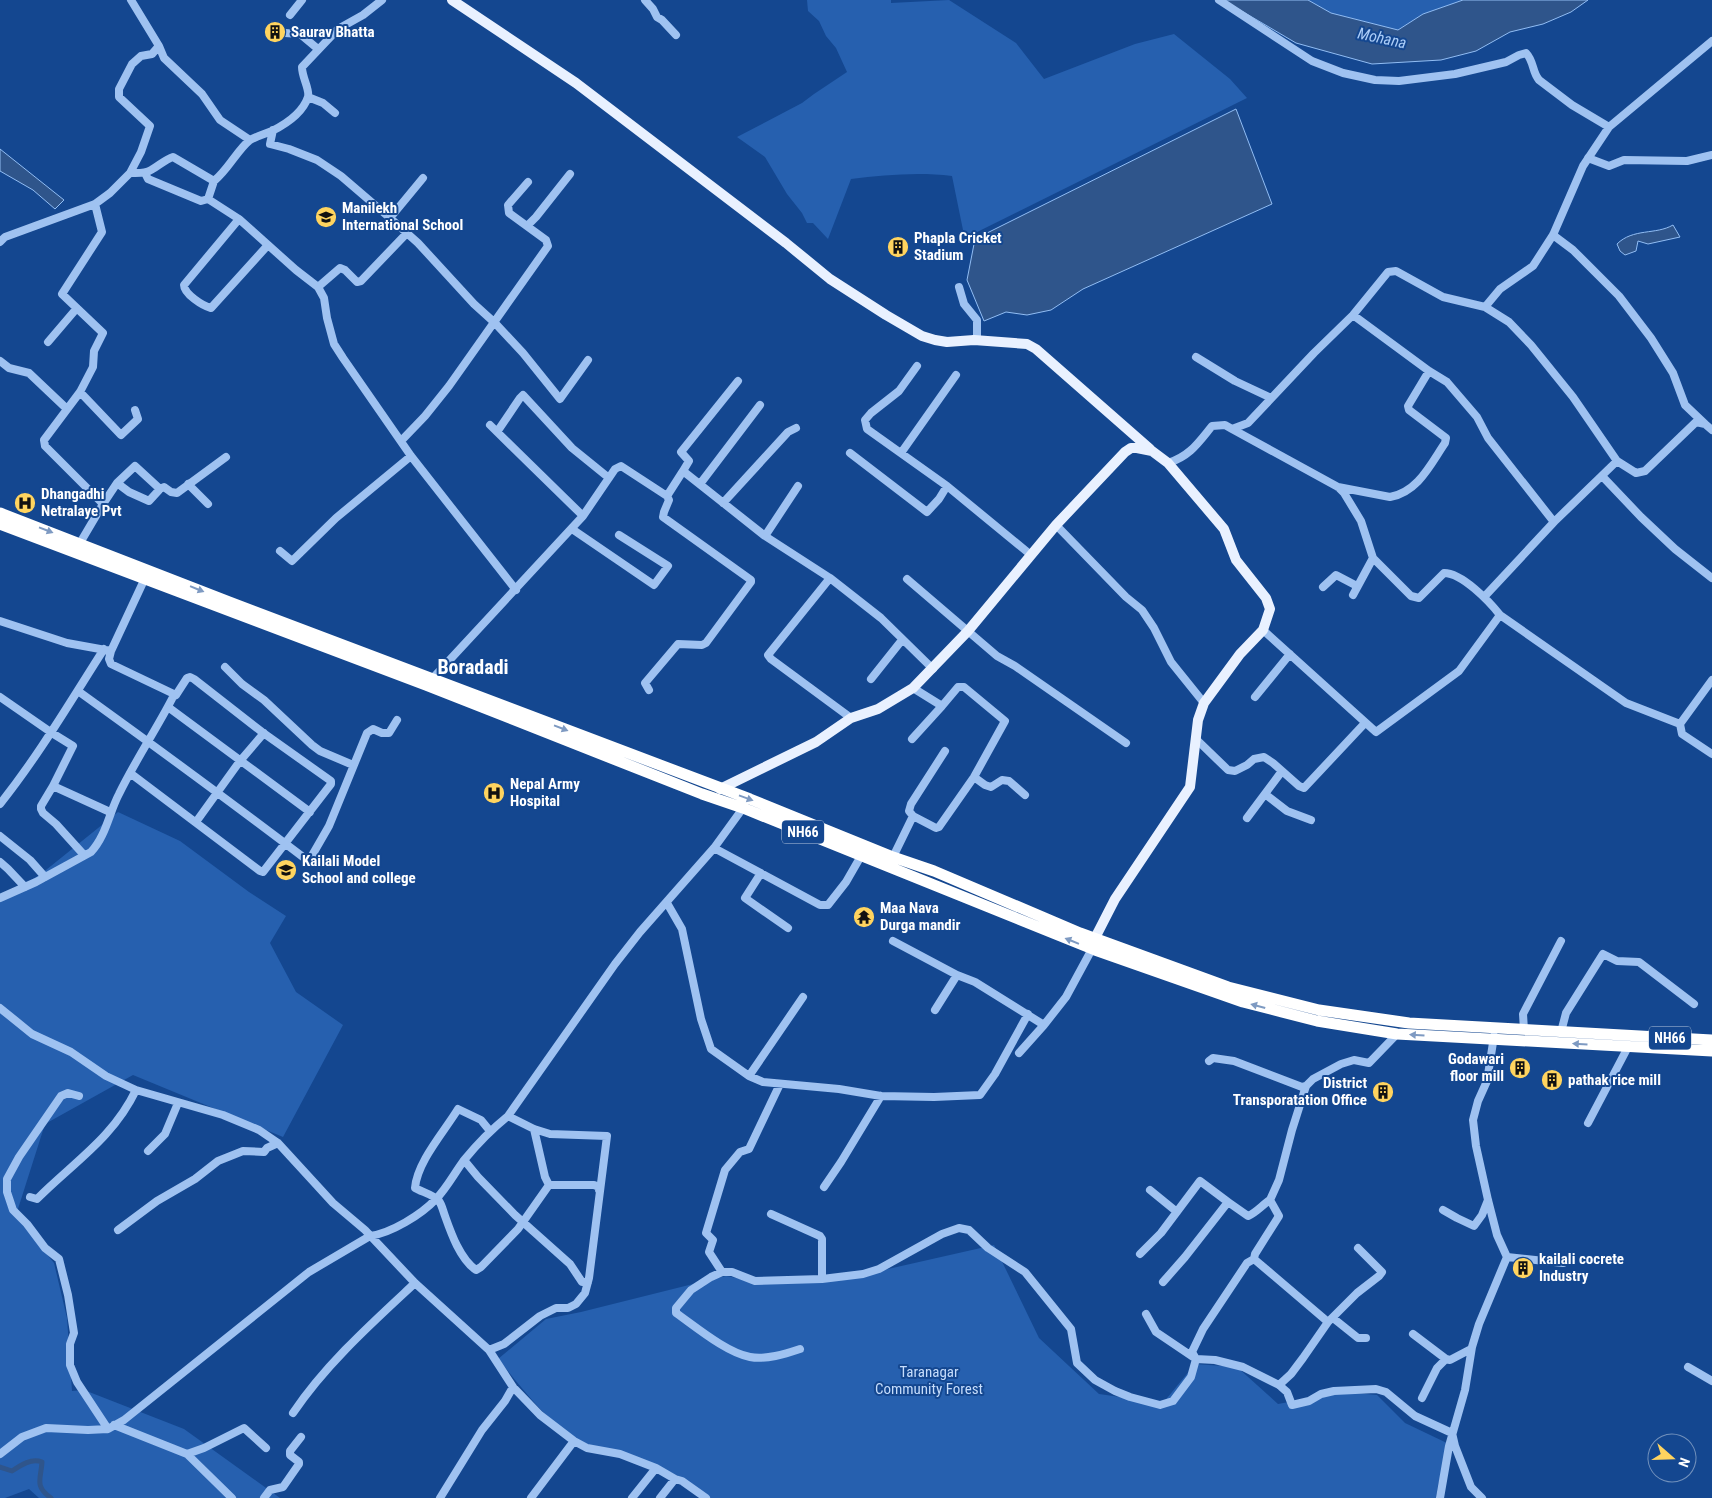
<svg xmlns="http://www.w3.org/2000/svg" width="1712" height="1498" viewBox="0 0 1712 1498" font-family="'Roboto Condensed',sans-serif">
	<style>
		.green { fill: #2660af }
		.water { fill: #2f558b; stroke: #91bdf4 }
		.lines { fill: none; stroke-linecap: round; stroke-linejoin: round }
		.canal { stroke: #2f558b; stroke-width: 5 }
		.minor { stroke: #9fc2f1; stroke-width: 8 }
		.major { stroke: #e9f1ff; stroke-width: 10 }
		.highway { stroke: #fff; stroke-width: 11 }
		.oneway { fill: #7e9ac2 }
		.labels { text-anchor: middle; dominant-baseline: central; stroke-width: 4; stroke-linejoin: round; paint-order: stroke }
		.shield { fill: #144790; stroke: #b8c8de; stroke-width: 1 }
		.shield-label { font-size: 14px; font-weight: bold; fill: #fff }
		.poi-label { font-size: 15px; font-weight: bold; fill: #fff; stroke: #144790; text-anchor: start }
		.park-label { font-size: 15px; fill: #c6ddfc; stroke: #144790 }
		.water-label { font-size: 16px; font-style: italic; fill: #abcdf8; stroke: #144790 }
		.district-label { font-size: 20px; font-weight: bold; fill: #fff; stroke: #144790 }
	</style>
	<rect width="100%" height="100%" fill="#144790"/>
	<path class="green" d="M807,0h84v3l58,-3 67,43 28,36 91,-35 39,-10 56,45 17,19 -280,139 -4,-7 -11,-54c-34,-4 -68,-1 -101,3l-23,60 -15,-16h-6l-5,-10 -15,-19 -22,-37 -28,-20 65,-34 12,-9 33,-22 -11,-24 -10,-12 -7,-15 -11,-10z
		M1308,0h155l-40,14 -25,16 -67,-17z
		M118,812l62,29 69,51 37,24 -16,27 26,49 47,33 -60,112 -150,-62 -88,49 -28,88 13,21 24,30 13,55 5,73 12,-1 100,39 96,69h-241l-10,-9 -24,9h-5v-599l41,-25z
		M994,1245l45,93 60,56 64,9 32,-39 42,3 41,37 66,-12 33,3 28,28 44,21 -11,41 -2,13h-727c-20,-16 -38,-28 -62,-36 -25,-8 -50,-11 -72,-24 -28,-16 -56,-54 -77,-79l48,-40 35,-7 132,-33 13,-3 21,4 119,-6z"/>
	<path class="water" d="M1223,0h85l23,13 67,17 25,-16 40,-14h125l-17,12 -28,12 -33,8 -34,19 -35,9 -69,4 -76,-21z
		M1236,109l36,95 -189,85 -32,21 -24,5 -21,-3 -22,9 -17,-41 8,-41z
		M0,149l64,51 -9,9 -22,-19 -33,-19z
		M1673,225l7,12 -32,7 -10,-3 -2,10 -11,4 -5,-4 -3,-7c16,-16 39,-9 56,-19z"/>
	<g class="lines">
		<path class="canal" d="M0,1467l12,4c9,-6 19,-13 30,-9 -1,17 -8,24 9,36"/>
		<path class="minor" d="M645,0l8,9 4,8 5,3 14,15
			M1219,0l93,61 31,12 32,7 24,1 56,-7 51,-12 13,-7 7,-2c8,8 6,19 13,27l33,25 37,22
			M290,15l12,-15
			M285,33l15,1 18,15
			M159,46l5,12 38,36 18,26 30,20
			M308,97l15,6 12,10
			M273,130l-3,14 19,5 28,11 24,16 49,42 28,25 56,61 21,19 28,30 37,46 28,-39
			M1588,158l21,8 15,-6 63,1 25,-6
			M130,173l11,-21 9,-26 -31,-29v-8l13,-25 9,-8 11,-2 7,-8 -28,-46
			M145,173l3,6 53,22 7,-2
			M214,181l-6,18 31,20 57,51 22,17 6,11 3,20 7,26 9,14 68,98 105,134
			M390,218l33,-40
			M239,219l-55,66c0,9 19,21 27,23l57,-63
			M527,226l9,-9 34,-43
			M1553,235l20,15 46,46 32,42 22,35 12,32 20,19
			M0,242l5,-5 90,-33 15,-11 20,-20c7,0 15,1 21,-3 8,-4 13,-10 22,-13l41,24c14,-11 24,-32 36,-41 7,-4 15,-6 22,-9 14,-7 31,-19 36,-34 2,-8 -6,-19 -6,-30l36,-38 25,-14 19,-15
			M318,287l22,-19 5,2 12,12 4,-1 46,-48
			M959,287l5,17 13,16v16l-3,4
			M1353,315l76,56 18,11 30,35 11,21 66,84
			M48,342l29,-34
			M1196,357l39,24 36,17
			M0,361l9,7 20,5 38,36
			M917,366l-18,25 -28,22 -6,7 2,9 80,57
			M80,392l41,43 17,-16 -3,-9
			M490,425l93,91
			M1232,429l106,58 6,6 17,28 12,37 38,38 8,2 25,-25c18,0 45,28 56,42l-41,56 -83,61 -113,-102
			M497,432l23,-34 3,-3 49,53 37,30
			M401,441l24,-25 24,-30 99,-140 -2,-6 -37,-27 -1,-8 20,-23
			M850,453l77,59 12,-13 8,-13 84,69
			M901,453l55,-78
			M1617,461l19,12 9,-2 51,-49 9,2 7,6
			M1168,463c22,-7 30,-20 44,-37l13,-1 7,4 16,-6 66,-70 39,-38 35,-43 8,-1 47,26 42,10 15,-18 33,-23 20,-31 30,-69 26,-39 103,-86
			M683,471l6,-10 -8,-9 57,-71
			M1602,476l39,41 34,32 37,29
			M117,483l18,-17 25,23
			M188,484l20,20
			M700,484l60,-79
			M1338,487l52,10c28,-5 40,-32 55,-54l1,-5 -37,-28 -1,-4 21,-35
			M723,503l65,-71 8,-4
			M103,504l14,-21 12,9 20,9 11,-12 4,-2 7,5 6,1 49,-36
			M1056,525l70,72 16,13 12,18 17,34 33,41
			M572,529l82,56 14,-19 -49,-31
			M765,536l33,-50
			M80,543l23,-39 -58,-58 -1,-6 36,-48 13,-25 1,-16 9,-18 -41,-39 40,-62 -7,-28
			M280,551l12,10 44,-43 75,-62
			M830,578l51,40 52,51
			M907,579l90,77 18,10 111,77
			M1323,587l13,-12 21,11
			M1353,595l20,-37
			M1485,596l69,-74 63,-61 -44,-64 -42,-52 -22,-23 -24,-15
			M1500,615l126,88 54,21 32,-44
			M0,621l67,22 44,8 35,-75
			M225,667l17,17 22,16 48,45 8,6 33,14
			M432,679l151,-163 32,-47 6,-3 46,30 16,-25 82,65 65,42 -62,77 3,4 80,59
			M871,679l31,-39
			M649,690l-4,-7 33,-39 24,1 4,-2 45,-61v-2l-88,-63 1,-5 5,-12 -2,-4
			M78,691c75,54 150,109 225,166l7,2 19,-33 38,-93 6,-4 9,4h7l8,-13
			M0,697l52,36 21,13 -20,40 57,26
			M1255,697l35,-43
			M168,707l142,105
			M1680,724l2,10 30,20
			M912,739l30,-33
			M1196,739l32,31 7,1 12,-6 7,-6 10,-2 9,6 26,23 5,2 61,-65
			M130,773l130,98 3,1 68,-88v-3l-69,-49 -68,-53 -4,-2 -3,1 -11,17
			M974,777l11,8 6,2 11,-7 7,1 16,14
			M53,786l-12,20v3l2,4 13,11 28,31
			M1265,794l22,17 24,9
			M0,804c39,-49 70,-102 104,-155
			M913,816l23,12 3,-1 35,-50 31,-56 -41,-34h-6l-16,19 -29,-18
			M1247,818l35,-47
			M196,822l44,-61 24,-28
			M0,836l30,24 15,17
			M714,848l106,57h8l18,-23 15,-26
			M893,857l20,-41 -4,-5 2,-7 34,-53
			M0,862l8,7 17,18
			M761,873l-16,25 43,30
			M0,898l36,-16 55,-30c15,-16 18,-39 28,-58 16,-33 37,-64 54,-97l3,-2 -65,-31 -2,-5 2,-8
			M667,903l15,26 19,90 10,30 38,27 14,6 76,7 42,7 53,1 46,-2 15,-21 33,-60
			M893,941l64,34
			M0,1008l32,26 39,18 35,24 30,14 87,25 36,15 19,13 55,60 32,27 50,53 74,67 24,37 27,28 34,26 13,7 33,6 36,14 19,11 7,2 24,17
			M935,1010l22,-35 18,7 69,43 22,-28 26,-48
			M1524,1030l-1,-16 38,-73
			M1561,1032l5,-19 37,-59 14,7 22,1 55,42
			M1019,1053l25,-28
			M1209,1061l4,-3 21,3 68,26 4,-1
			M749,1076l54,-79
			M79,1096l-11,-3 -7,3 -42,61 -12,22v13l6,18 14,14 18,24 14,11 9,36 6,38 -4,11v21l7,17 31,47
			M1588,1123l40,-76
			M490,1131l-9,-11 -23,-11c-14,23 -41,53 -43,79 7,4 19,7 24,13 3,4 4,10 6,15 6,17 15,43 31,54l5,-3 37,-38 31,-44 -4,-8 -11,-48
			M148,1151l17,-17 13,-31
			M464,1160l14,17 37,38 55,49 12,18h6
			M549,1185h45l5,2v3
			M824,1187l17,-25 40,-66
			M1150,1190l27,22
			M30,1197l7,2c37,-37 76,-61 99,-109
			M1443,1210l14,8 17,8 8,-11 6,-15
			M771,1214l49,22 2,3v40
			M118,1230l39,-29 38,-22 23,-18 25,-10 21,1 3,-4 11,-5
			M1140,1254l21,-21 39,-52 28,21
			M1507,1257l56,6
			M1254,1259l74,63
			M722,1272l-13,-20 4,-12 -7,-7 19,-63 15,-18 9,-3 31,-65
			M1163,1282l22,-25 43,-55 20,14c9,-4 14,-11 22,-16
			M1146,1314l10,18 40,27 19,1 28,7 36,18 8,7 5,13 17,-4 12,-7 13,-3 42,-2 10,3 29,24 37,17 3,13 16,41 11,11
			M1333,1318l25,20h8
			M1413,1334l33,25 4,1 21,-11
			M800,1349c-15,5 -34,11 -50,8 -23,-4 -54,-30 -74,-44v-5l15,-18 20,-13 11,-5h10l23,9 67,-2 41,-5 16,-5 63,-35 17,-6 10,2 19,18 37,24 46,57 6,34 18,17 20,11 15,6 30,8 13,-4 18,-24 5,-18 -4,-7 11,-23 44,-66 7,-4 1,-5 24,-38 -9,-16 9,-20 13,-50 14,-44 7,-7 28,-15 13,-4 15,3 28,-29
			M489,1350l15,-6 36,-28 16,-8h12l8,-4 9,-11 4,-15 18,-142 -57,-2 -16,-5 -26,-13
			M1688,1367l24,14
			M1279,1385l12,-11 12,-16 25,-36 29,-29 22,-17 3,-4 -24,-24
			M1422,1398l15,-30 9,-9
			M293,1413c33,-49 79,-90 122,-130
			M114,1425l73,29 45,44
			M0,1454l22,-17 24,-9 42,2 20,-1 16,-9 185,-148 61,-36c21,-3 51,-21 66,-37 11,-11 19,-27 29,-40 13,-16 27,-30 43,-43l107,-152 25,-32 74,-84 29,-40
			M187,1454l17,-6 40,-20 22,20
			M264,1498l6,-8 13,-3 16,-23v-2l-9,-7v-4l11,-14
			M440,1498l42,-68 23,-29 8,-14
			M531,1498l43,-57
			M632,1498l24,-30
			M660,1498l15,-19
			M1440,1498l9,-52 16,-56 7,-43 7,-23 28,-67 -10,-22 -9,-35 -12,-54 -3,-26 5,-19 9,-20 7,-45"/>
		<path class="major" d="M452,0l124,83 210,160 44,36 56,36 36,21 13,4 12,2 27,-2 53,4 9,5 114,100
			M720,789l96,-47 35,-24 27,-9 35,-21 55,-57 88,-106 69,-73 6,-4h6l15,3 16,12 56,66 12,31 30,38 4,11 -7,21 -23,24 -36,49 -6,17 -8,67 -75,112 -20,39 -2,7"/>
		<path class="highway" d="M0,513l229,89 521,197 143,58 41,14 146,62 148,54 91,23 90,13 303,17
			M0,524l426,161 276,109 41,14 352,142 148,52 74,19 80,13 315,17"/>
	</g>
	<defs><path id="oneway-solid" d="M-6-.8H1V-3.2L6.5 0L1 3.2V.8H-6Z" transform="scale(1.25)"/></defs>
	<g class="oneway">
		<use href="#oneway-solid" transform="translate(46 530) rotate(21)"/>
		<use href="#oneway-solid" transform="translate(197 589) rotate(22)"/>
		<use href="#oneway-solid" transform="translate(561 728) rotate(21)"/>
		<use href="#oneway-solid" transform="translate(746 798) rotate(20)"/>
		<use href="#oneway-solid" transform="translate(1072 941) rotate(-158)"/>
		<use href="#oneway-solid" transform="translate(1258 1006) rotate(-165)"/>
		<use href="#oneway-solid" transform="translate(1417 1035) rotate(-176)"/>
		<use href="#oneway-solid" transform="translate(1580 1044) rotate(-177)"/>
	</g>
	<defs>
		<g id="building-disc" transform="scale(1.125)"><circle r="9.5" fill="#ffd45f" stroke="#144790"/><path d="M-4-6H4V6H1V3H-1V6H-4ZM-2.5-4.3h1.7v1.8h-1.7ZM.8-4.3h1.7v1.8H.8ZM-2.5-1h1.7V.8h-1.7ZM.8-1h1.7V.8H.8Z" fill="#111"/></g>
		<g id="school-disc" transform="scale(1.125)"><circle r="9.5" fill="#ffd45f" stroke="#144790"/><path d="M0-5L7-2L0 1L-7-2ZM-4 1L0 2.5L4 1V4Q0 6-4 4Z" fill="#111"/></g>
		<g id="hospital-disc" transform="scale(1.125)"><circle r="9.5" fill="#ffd45f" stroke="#144790"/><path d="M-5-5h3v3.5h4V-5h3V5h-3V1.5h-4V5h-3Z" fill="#111"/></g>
		<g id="temple-disc" transform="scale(1.125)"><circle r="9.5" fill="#ffd45f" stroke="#144790"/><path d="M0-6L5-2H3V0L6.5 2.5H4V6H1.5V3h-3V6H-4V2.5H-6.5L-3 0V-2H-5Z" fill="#111"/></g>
	</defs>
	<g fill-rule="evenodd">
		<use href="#building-disc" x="275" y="32"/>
		<use href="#school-disc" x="326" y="217"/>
		<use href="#building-disc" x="898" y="247"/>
		<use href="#hospital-disc" x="25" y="503"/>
		<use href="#hospital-disc" x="494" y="793"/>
		<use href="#school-disc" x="286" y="870"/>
		<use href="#temple-disc" x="864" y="917"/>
		<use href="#building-disc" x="1520" y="1068"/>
		<use href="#building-disc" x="1552" y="1080"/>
		<use href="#building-disc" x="1383" y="1092"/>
		<use href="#building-disc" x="1523" y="1268"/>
	</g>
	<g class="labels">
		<g class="shield">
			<rect x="782" y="820.5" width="42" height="23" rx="4"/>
			<rect x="1649" y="1026.5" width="42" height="23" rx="4"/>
		</g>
		<g class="shield-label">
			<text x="803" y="832">NH66</text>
			<text x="1670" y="1038">NH66</text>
		</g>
		<g class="poi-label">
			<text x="291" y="32">Saurav Bhatta</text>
			<text x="342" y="208">Manilekh<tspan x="342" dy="17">International School</tspan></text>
			<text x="914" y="238">Phapla Cricket<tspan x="914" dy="17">Stadium</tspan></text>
			<text x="41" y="494">Dhangadhi<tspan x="41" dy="17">Netralaye Pvt</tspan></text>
			<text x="510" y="784">Nepal Army<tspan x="510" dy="17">Hospital</tspan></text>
			<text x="302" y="861">Kailali Model<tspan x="302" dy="17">School and college</tspan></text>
			<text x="880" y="908">Maa Nava<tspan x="880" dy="17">Durga mandir</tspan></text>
			<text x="1504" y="1059" text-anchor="end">Godawari<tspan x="1504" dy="17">floor mill</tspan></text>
			<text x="1568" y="1080">pathak rice mill</text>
			<text x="1367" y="1083" text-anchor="end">District<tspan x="1367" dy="17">Transporatation Office</tspan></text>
			<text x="1539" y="1259">kailali cocrete<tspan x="1539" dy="17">Industry</tspan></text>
		</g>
		<g class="park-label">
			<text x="929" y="1372">Taranagar<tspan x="929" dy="17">Community Forest</tspan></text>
		</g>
		<g class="water-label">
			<text transform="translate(1382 38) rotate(12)">Mohana</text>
		</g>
		<g class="district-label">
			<text x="473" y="667">Boradadi</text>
		</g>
	</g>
	<g transform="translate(1672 1458) rotate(110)"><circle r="24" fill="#144790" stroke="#7291bc"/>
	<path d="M0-4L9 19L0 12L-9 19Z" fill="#ffd45f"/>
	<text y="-8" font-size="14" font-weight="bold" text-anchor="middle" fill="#ffffff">N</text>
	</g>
</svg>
